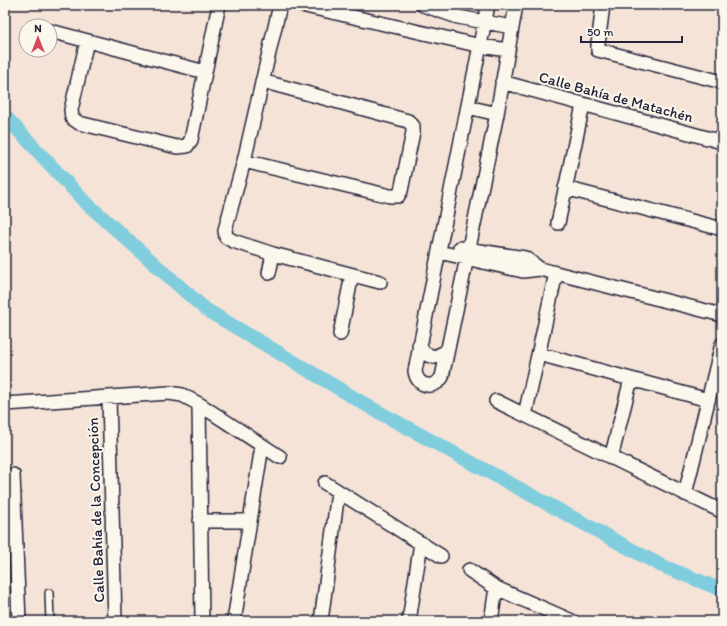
<svg xmlns="http://www.w3.org/2000/svg" width="727" height="626" viewBox="0 0 727 626" font-family="Itim,sans-serif">
	<style>
		.lines { fill: none; stroke-linecap: round; stroke-linejoin: round }
		.canal { stroke: #80cedd; stroke-width: 14 }
		.lane-casing { stroke: #22223b; stroke-width: 10 }
		.street-casing { stroke: #22223b; stroke-width: 16 }
		.lane { stroke: #fbf7ec; stroke-width: 7 }
		.street { stroke: #fbf7ec; stroke-width: 13 }
		.labels { text-anchor: middle; dominant-baseline: central; stroke-width: 4; stroke-linejoin: round; paint-order: stroke }
		.street-label { font-size: 15px; fill: #22223b; stroke: #fbf7ec }
	</style>
	<rect width="100%" height="100%" fill="#f6e3d7"/>
	<filter id="ink" filterUnits="userSpaceOnUse"><feTurbulence type="fractalNoise" baseFrequency=".025" numOctaves="2"/><feDisplacementMap in="SourceGraphic" scale="8" xChannelSelector="R" yChannelSelector="G"/><feConvolveMatrix kernelMatrix="1 2 1 2 8 2 1 2 1" color-interpolation-filters="sRGB"/></filter>
	<g filter="url(#ink)">
		<g class="lines">
			<path class="canal" d="M5,116l78,84 122,109 168,100 287,156 62,25"/>
			<g class="lane-casing">
				<path id="lane" d="M49,593l1,28"/>
			</g>
			<g class="street-casing">
				<path id="street" d="M280,5l-36,156 -19,69 1,7 7,4 40,13 107,28
					M301,5l180,41 27,4
					M423,5l35,12 54,10
					M488,5l-73,366c2,16 19,19 27,6l55,-263 19,-109
					M603,5l-5,39v6l124,32
					M50,31l155,41
					M87,41l-16,69 1,8 7,5 98,24 10,-1 4,-6 28,-135
					M502,82l220,60
					M468,107l29,7
					M244,161l146,35h8l3,-5 12,-59v-6l-5,-5 -146,-40
					M565,188l157,41
					M558,223l25,-118
					M460,248l65,10 15,11
					M439,252l84,19 17,-2 182,46
					M269,273l4,-19
					M340,334l12,-59
					M419,345l6,9 10,3 10,-5 3,-4
					M539,354l169,46
					M109,398l6,223
					M496,401l223,109
					M5,404l164,-11 13,2 17,9 81,53
					M199,404l3,217
					M525,415l31,-142
					M611,458l20,-79
					M13,475l6,146
					M325,483l116,73
					M685,494l37,-150
					M200,521h50
					M469,570l27,18 76,33
					M234,621l28,-175
					M321,621l17,-129
					M409,621l12,-78
					M491,621l5,-33"/>
			</g>
			<use href="#lane" class="lane"/>
			<use href="#street" class="street"/>
		</g>
	</g>
	<g class="labels">
		<g class="street-label">
			<text transform="translate(616 97) rotate(15)">Calle Bahía de Matachén</text>
			<text transform="translate(96 510) rotate(-92)">Calle Bahía de la Concepción</text>
		</g>
	</g>
	<rect width="727" height="626" fill="none" stroke="#fbf7ec" stroke-width="20"/>
	<rect x="10" y="10" width="707" height="606" fill="none" stroke="#22223b" stroke-width="1.5" filter="url(#ink)"/>
	<g transform="translate(38 38)"><circle r="19" fill="#fbf7ec" stroke="#a4a2a5"/>
	<path d="M0-3L7 15L0 10L-7 15Z" fill="#d1495b"/>
	<text y="-6" font-size="11" font-weight="bold" text-anchor="middle" fill="#22223b">N</text>
	</g>
	<path d="M581 36v6h101v-6" fill="none" stroke="#22223b" stroke-width="2"/>
	<text x="587" y="36" font-size="12" fill="#22223b" stroke="#fbf7ec" stroke-width="3" paint-order="stroke">50 m</text>
</svg>
